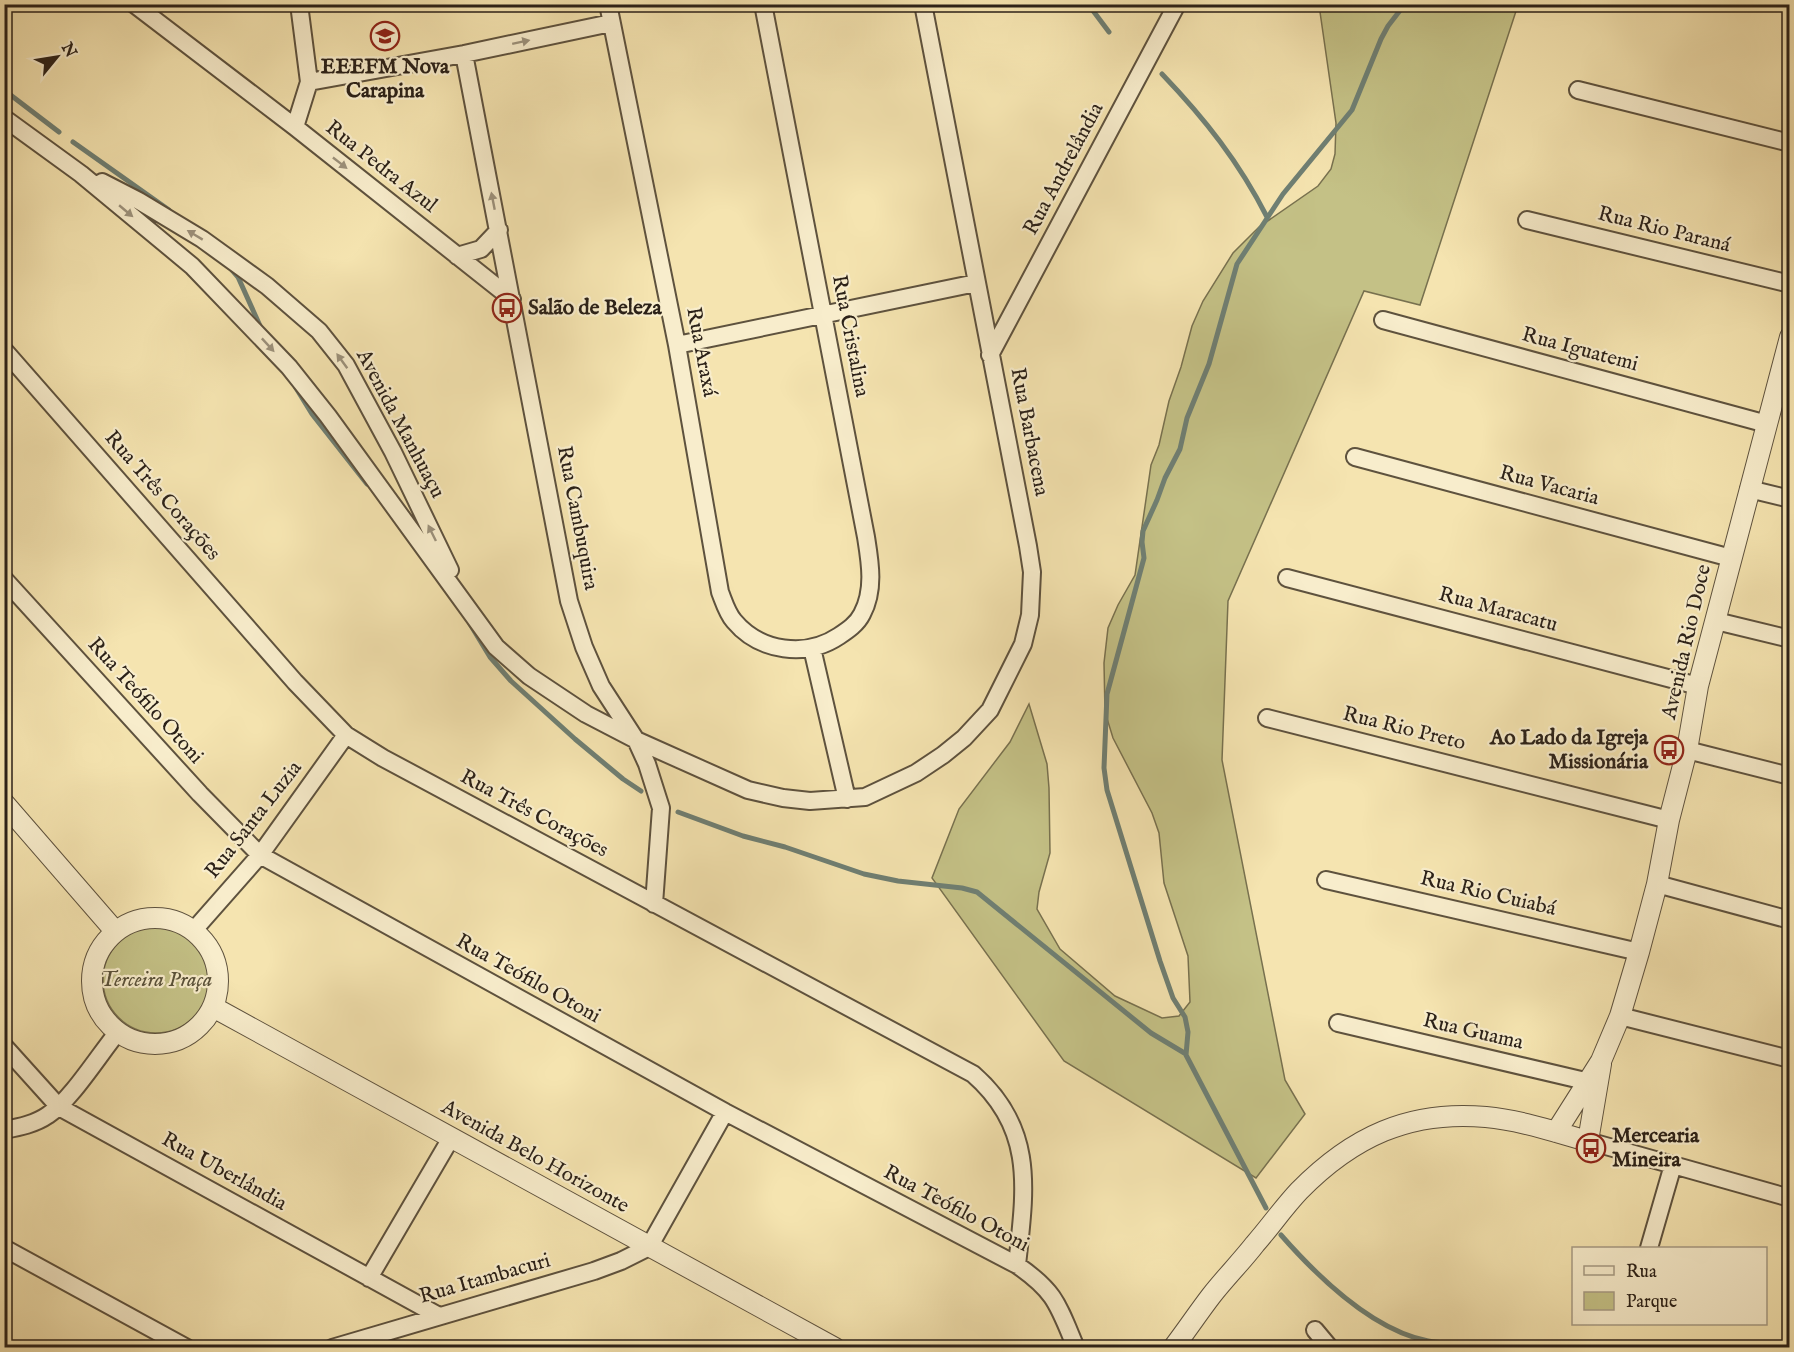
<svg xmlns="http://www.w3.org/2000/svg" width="1794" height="1352" viewBox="0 0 1794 1352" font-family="'IM FELL English',serif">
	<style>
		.green { fill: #c4c186; stroke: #78714f; stroke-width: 1.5 }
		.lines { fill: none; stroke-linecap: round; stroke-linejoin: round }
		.stream { stroke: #6f7f73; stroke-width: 5 }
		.minor-casing { stroke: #5e523e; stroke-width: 20 }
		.tertiary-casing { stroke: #5e523e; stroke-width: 22 }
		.minor { stroke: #f8edcc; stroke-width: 16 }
		.tertiary { stroke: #f8edcc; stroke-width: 20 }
		.oneway { fill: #9c917b }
		.labels { text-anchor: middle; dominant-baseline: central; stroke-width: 4.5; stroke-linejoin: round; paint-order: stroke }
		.poi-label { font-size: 21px; font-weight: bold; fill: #2b2118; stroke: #f8edcc; text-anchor: start }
		.street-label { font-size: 21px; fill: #2b2118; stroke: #f8edcc }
		.park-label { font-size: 21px; font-style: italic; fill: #595139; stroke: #f8edcc }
	</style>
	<rect width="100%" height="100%" fill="#f5e4b0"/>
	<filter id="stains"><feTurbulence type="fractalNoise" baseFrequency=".00333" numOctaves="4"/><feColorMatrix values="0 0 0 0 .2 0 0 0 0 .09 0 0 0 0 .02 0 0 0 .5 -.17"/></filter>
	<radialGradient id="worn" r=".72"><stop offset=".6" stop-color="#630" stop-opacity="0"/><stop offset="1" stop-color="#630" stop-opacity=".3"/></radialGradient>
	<path class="green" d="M1319,5h199l-98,300 -56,-14 -136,310 -6,159 63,320 20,34 -49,64 -192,-117 -132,-183 27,-69 51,-67 19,-38 18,60 2,24 1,65 -11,39 -2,17 23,40 55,47 47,22 17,-2 11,-14 -2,-46 -24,-73 -5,-50 -7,-20 -39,-75 -8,-26 -1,-49 4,-35 10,-23 17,-30 16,-110 8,-20 10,-44 12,-34 11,-41 11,-25 30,-48 26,-26 59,-41 13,-17 4,-15 1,-31z
		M103 980a53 53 0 1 1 106 0a53 53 0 1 1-106 0Z"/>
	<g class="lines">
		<path class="stream" d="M1088,4l21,28
			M1162,74c43,45 77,88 105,143
			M4,90l55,42
			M73,142l96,68
			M232,270l6,7 23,51
			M296,388l16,26 55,70
			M470,624l20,33 21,24 64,58 48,40 18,12
			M678,812l65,24 42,11 79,27 34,7 64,7 15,4 174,141 35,21
			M1266,1208l-80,-153 2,-23 -3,-15 -12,-19 -13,-37 -53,-171 -3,-22 3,-74 37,-136 -2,-16 1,-11 14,-31 8,-22 15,-29 7,-31 22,-54 28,-100 46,-70 69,-84 29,-71 7,-13 17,-22
			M1281,1235c36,41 91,95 147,106 17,3 34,3 51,3 26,1 52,2 78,4"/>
		<g class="minor-casing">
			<path id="minor" d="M134,4l161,123 217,172
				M608,4l69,341 43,247c4,10 7,21 14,29 26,31 72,37 105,15 9,-6 18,-12 23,-22 13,-24 8,-52 4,-77l-103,-533
				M464,54l105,547 15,46 17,39 35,54 11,24 14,44 -7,96
				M309,82l155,-28 147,-31
				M1578,90l212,53
				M4,118l77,56 111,92 97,101 39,49 168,231 33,29 57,38 50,26 112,50 35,8 27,3 55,-4 51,-24 27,-18 21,-17 26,-28 33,-66 7,-29 2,-43 -4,-26 -105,-542
				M295,127l14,-45 -10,-78
				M102,182l37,19 63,38 65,47 52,45 27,34 47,87 57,118
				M1527,220l263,64
				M457,256l24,-7 18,-19
				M1383,320l384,104
				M677,345l299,-62
				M4,350l291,332 51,53 37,23 590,316c63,55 52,116 44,191
				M990,355l187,-351
				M1355,457l376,101
				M1749,489l41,10
				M1287,578l411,108
				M4,579l196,215 60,61 465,257 292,153c39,27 41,40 59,83
				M1716,621l74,18
				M812,648l35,151
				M1267,718l402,102
				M1687,750l103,26
				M1326,880l313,72
				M1657,884l133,36
				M194,930l66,-75 86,-120
				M1620,1016l170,43
				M1338,1023l260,61
				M4,1046l55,61 380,209
				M4,1130c16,-3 31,-6 44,-15 23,-15 51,-60 69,-82
				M1588,1141l202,57
				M4,1248l183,100
				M1649,1248l24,-83
				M369,1278l82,-140
				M1315,1330l15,18
				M332,1348l262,-77 27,-10 28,-14 76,-135"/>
		</g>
		<g class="tertiary-casing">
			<path id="tertiary" d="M4,803l111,128
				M92 981a63 63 0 1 1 126 0a63 63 0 1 1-126 0Z
				M213,1007l622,341
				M1556,1132l45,-71 19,-45 19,-64 18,-68 12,-64 18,-70 11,-64 92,-349
				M1173,1348c13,-17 25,-35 38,-52 14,-18 30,-34 44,-52 15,-17 28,-36 44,-53 53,-54 110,-81 187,-74 34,3 69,15 102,24l13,-77"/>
		</g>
		<use href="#minor" class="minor"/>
		<use href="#tertiary" class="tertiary"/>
	</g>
	<defs><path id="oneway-solid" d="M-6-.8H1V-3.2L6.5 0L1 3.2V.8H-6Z" transform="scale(1.5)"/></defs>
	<g class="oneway">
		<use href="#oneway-solid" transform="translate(521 42) rotate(-12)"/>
		<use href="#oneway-solid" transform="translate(340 163) rotate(38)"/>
		<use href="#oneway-solid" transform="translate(493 201) rotate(-101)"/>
		<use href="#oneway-solid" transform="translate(126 211) rotate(40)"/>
		<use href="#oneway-solid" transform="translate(195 235) rotate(-149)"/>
		<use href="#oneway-solid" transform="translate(268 345) rotate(47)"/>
		<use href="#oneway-solid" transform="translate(342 361) rotate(-126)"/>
		<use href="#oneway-solid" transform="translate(432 533) rotate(-116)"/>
	</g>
	<defs>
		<g id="school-ring" transform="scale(1.5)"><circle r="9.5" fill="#f8edcc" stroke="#8f2418" stroke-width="1.5"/><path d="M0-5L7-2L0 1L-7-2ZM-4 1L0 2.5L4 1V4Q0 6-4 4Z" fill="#8f2418"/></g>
		<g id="bus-ring" transform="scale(1.5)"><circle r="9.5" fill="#f8edcc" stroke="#8f2418" stroke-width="1.5"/><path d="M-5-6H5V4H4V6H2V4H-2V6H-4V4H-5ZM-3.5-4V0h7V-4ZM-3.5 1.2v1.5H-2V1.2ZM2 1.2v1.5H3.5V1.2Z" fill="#8f2418"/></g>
	</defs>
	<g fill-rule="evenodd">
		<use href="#school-ring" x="385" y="36"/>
		<use href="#bus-ring" x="507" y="308"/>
		<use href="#bus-ring" x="1669" y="750"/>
		<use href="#bus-ring" x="1591" y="1148"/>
	</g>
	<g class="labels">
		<g class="poi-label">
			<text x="385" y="67" text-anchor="middle">EEEFM Nova<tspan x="385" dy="24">Carapina</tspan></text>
			<text x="528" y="308">Salão de Beleza</text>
			<text x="1648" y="738" text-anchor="end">Ao Lado da Igreja<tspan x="1648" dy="24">Missionária</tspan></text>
			<text x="1612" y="1136">Mercearia<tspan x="1612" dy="24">Mineira</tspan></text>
		</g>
		<g class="street-label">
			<text transform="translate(381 167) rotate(38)">Rua Pedra Azul</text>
			<text transform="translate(1064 169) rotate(-62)">Rua Andrelândia</text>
			<text transform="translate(1664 230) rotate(14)">Rua Rio Paraná</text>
			<text transform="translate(850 336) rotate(79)">Rua Cristalina</text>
			<text transform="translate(1580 350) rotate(15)">Rua Iguatemi</text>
			<text transform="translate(701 352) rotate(79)">Rua Araxá</text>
			<text transform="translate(400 424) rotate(62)">Avenida Manhuaçu</text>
			<text transform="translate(1029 432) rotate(79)">Rua Barbacena</text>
			<text transform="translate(1549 486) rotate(15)">Rua Vacaria</text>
			<text transform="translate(162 496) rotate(49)">Rua Três Corações</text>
			<text transform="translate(577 518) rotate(79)">Rua Cambuquira</text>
			<text transform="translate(1498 610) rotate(15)">Rua Maracatu</text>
			<text transform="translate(1687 642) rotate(-77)">Avenida Rio Doce</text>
			<text transform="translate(145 701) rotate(48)">Rua Teófilo Otoni</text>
			<text transform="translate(1404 729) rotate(14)">Rua Rio Preto</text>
			<text transform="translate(534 814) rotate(28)">Rua Três Corações</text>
			<text transform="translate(254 820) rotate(-52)">Rua Santa Luzia</text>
			<text transform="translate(1488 894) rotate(13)">Rua Rio Cuiabá</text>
			<text transform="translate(528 979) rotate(29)">Rua Teófilo Otoni</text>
			<text transform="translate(1473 1032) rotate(13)">Rua Guama</text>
			<text transform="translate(535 1157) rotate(29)">Avenida Belo Horizonte</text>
			<text transform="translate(224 1172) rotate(29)">Rua Uberlândia</text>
			<text transform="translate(956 1209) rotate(28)">Rua Teófilo Otoni</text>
			<text transform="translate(485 1279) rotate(-16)">Rua Itambacuri</text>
		</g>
		<g class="park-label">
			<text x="156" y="980">Terceira Praça</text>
		</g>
	</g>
	<rect width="1794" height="1352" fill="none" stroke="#f5e4b0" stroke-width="24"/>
	<rect x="6" y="6" width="1782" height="1340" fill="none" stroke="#2b2118" stroke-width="3"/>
	<rect x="12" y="12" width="1770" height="1328" fill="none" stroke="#2b2118" stroke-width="1.5"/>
	<rect x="1572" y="1247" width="195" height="78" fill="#f8edcc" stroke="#a69b84" stroke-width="1.5"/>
	<rect x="1584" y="1266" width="30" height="9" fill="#f8edcc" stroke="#a69b84" stroke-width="1.5"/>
	<text x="1626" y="1277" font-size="18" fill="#2b2118">Rua</text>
	<rect x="1584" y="1292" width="30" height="18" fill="#c4c186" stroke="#a69b84" stroke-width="1.5"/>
	<text x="1626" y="1307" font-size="18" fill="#2b2118">Parque</text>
	<g transform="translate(57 57) rotate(60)" stroke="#f8edcc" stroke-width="4.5" paint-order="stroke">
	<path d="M0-4.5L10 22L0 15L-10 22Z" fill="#2b2118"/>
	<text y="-9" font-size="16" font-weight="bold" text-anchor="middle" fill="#2b2118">N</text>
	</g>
	<rect width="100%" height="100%" filter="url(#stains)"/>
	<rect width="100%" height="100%" fill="url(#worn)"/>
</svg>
